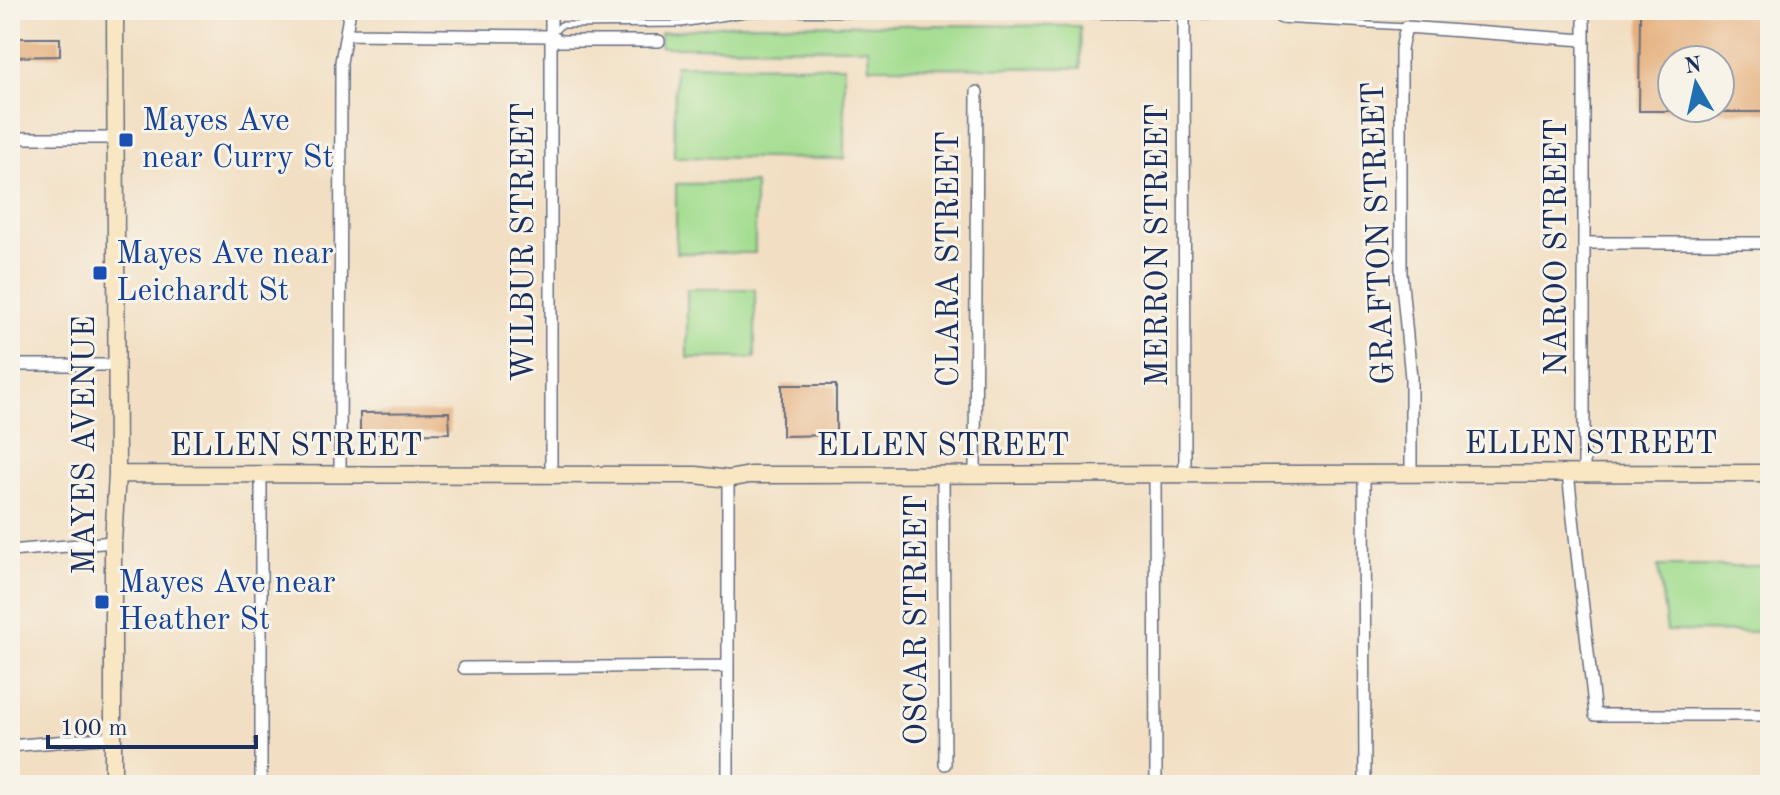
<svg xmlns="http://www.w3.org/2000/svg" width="1780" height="795" viewBox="0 0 1780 795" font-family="'Old Standard TT',serif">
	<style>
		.green { fill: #a3dd90; stroke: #5f8677; stroke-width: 2 }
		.building { fill: #e4aa74 }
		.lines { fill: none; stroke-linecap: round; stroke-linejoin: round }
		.lane-casing { stroke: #666d81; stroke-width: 8 }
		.street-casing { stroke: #666d81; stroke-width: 14 }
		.secondary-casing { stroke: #666d81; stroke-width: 19 }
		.lane { stroke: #fff; stroke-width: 5 }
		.street { stroke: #fff; stroke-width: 11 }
		.secondary { stroke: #f9e7c3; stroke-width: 16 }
		.transit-dot { fill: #1a4fb4; stroke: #f7f3e8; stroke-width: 3 }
		.labels { text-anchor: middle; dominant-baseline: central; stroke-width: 6; stroke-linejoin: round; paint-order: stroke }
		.transit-label { font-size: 32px; fill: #164399; stroke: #f7f3e8; text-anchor: start }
		.street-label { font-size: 32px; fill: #1b2f5e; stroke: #f7f3e8 }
	</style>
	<rect width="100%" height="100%" fill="#f7f3e8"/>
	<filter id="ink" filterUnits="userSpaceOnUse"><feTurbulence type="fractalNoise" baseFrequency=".0125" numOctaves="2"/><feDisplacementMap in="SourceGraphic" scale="16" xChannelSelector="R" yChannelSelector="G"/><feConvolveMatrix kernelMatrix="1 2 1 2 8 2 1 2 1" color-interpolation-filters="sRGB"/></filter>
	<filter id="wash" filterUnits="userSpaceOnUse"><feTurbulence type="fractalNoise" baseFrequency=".006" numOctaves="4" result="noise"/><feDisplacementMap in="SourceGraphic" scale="32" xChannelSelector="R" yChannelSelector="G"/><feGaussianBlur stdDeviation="1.8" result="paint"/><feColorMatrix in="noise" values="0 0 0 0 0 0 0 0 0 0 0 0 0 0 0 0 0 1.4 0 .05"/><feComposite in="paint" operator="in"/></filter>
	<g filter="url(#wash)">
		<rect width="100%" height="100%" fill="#f2dfc3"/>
		<path class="green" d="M736,24l344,2 1,42 -212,-1 -1,-19 -208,-1v-14z
			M675,65l169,1v93l-170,-2z
			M755,183v70h-79v-69z
			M687,289h68v69h-68z
			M1770,566v66l-103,-1 -9,-65z"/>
		<g id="blocks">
			<path class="building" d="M1640,10h130v102h-50v-52h-48v51h-33z
				M10,38h50v18l-50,1z
				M782,385h54v50l-54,1z
				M449,412l1,21 -90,1v-21z"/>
		</g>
	</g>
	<g filter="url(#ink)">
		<use href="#blocks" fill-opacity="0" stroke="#666d81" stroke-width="2"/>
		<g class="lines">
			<g class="lane-casing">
				<path id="lane" d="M1264,10l15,10 127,7
					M554,32l7,-7 120,-1 71,-11 432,3 67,-1 12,-5"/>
			</g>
			<g class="street-casing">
				<path id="street" d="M551,10v465
					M1184,16l1,458
					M1584,21v452
					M348,34l203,2 9,5h99
					M10,138h105
					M1585,243h185
					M10,365h105
					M1364,473l1,312
					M1411,473v-95l-10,-105v-224l5,-22 178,13
					M1568,473l27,242h175
					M261,475v310
					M340,475l1,-413 9,-52
					M943,475l2,289
					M975,475l2,-383
					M1155,475l1,310
					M728,479v306
					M10,551l103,-9
					M464,668l264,-2
					M10,746l103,-9"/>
			</g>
			<g class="secondary-casing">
				<path id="secondary" d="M117,474l579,1 32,4 22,-4 1020,-2
					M113,785v-243l4,-68 -2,-464"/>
			</g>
			<use href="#lane" class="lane"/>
			<use href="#street" class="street"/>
			<use href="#secondary" class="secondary"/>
		</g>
	</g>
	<g class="transit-dot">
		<rect x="118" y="132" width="16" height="16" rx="4"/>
		<rect x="92" y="265" width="16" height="16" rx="4"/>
		<rect x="94" y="594" width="16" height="16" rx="4"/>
	</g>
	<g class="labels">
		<g class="transit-label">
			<text x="142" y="122">Mayes Ave<tspan x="142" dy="37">near Curry St</tspan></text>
			<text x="116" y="255">Mayes Ave near<tspan x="116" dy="37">Leichardt St</tspan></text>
			<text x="118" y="584">Mayes Ave near<tspan x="118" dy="37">Heather St</tspan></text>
		</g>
		<g class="street-label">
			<text transform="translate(1380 233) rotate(-92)">GRAFTON STREET</text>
			<text transform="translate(525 242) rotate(-90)">WILBUR STREET</text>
			<text transform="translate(1159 245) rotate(-90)">MERRON STREET</text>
			<text transform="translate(1558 247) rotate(-90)">NAROO STREET</text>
			<text transform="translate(950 259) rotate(-90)">CLARA STREET</text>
			<text transform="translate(86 445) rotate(-90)">MAYES AVENUE</text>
			<text x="1591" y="445">ELLEN STREET</text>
			<text x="296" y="447">ELLEN STREET</text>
			<text x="943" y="447">ELLEN STREET</text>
			<text transform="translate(918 620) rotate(-90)">OSCAR STREET</text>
		</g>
	</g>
	<rect width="1780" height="795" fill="none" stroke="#f7f3e8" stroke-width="40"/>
	<g transform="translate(1696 84) rotate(351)"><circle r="38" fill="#f7f3e8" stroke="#9fa5b1" stroke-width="2"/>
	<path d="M0-6L14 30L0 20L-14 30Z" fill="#1f6fb2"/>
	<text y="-12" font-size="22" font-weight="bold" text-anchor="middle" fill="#1b2f5e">N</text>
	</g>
	<path d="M48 735v12h208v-12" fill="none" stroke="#1b2f5e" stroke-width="4"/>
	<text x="60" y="735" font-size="24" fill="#1b2f5e" stroke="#f7f3e8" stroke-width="6" paint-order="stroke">100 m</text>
</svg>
